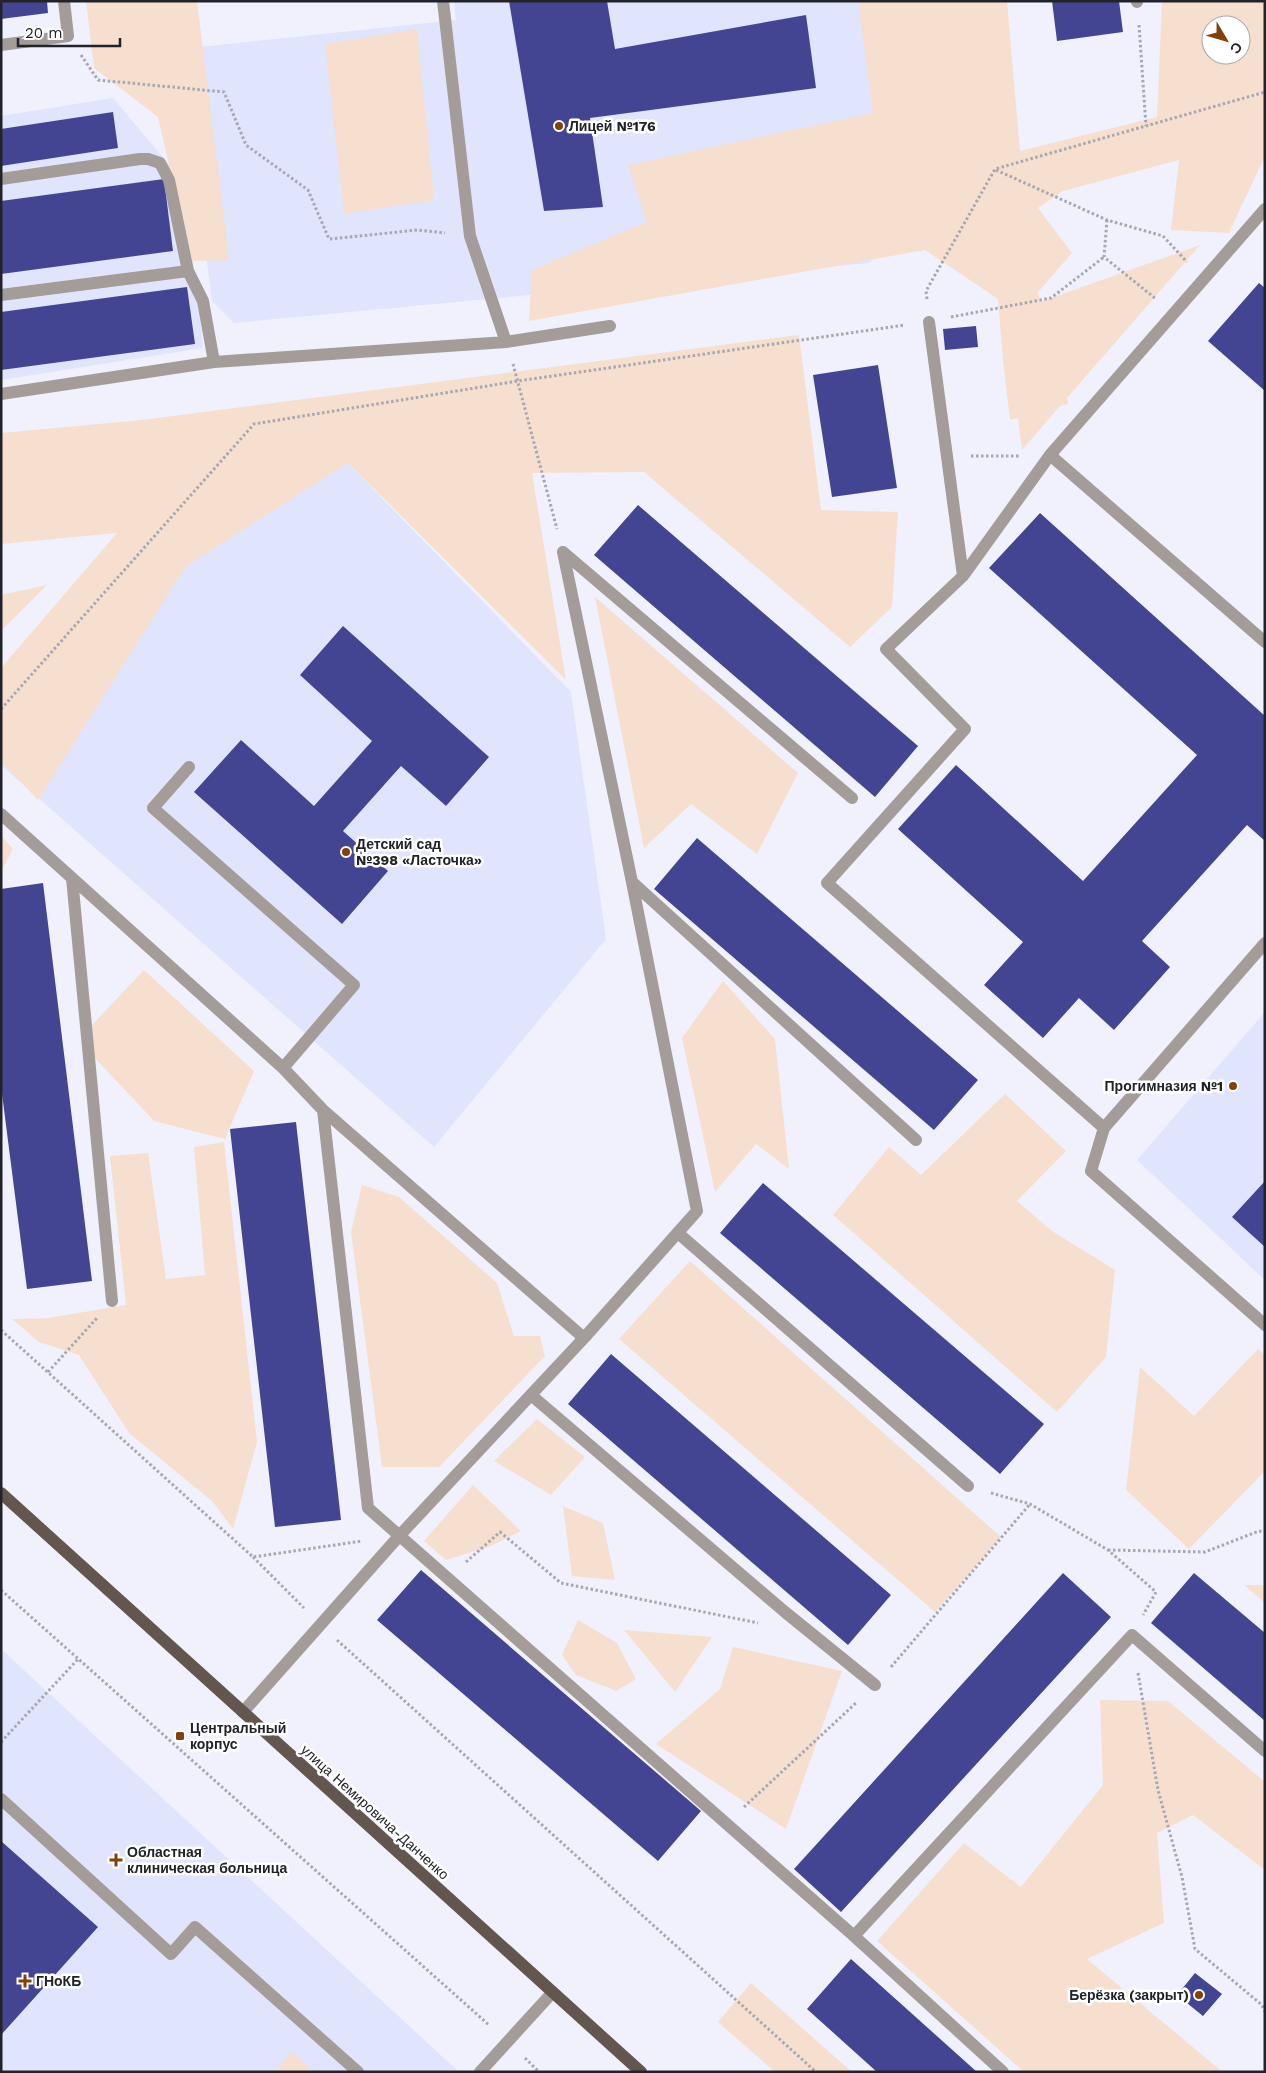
<svg xmlns="http://www.w3.org/2000/svg" width="1266" height="2073" viewBox="0 0 1266 2073" font-family="'Work Sans',sans-serif">
	<style>
		.built { fill: #e0e4fd }
		.green { fill: #f7dfd0; fill-rule: evenodd }
		.building { fill: #434593 }
		.lines { fill: none; stroke-linecap: round; stroke-linejoin: round }
		.path { stroke: #a6a7b1; stroke-width: 3; stroke-dasharray: 2.5 2.5; stroke-linecap: butt }
		.service { stroke: #a39c98; stroke-width: 12 }
		.primary { stroke: #63564f; stroke-width: 12 }
		.poi-dot { fill: #82410a; stroke: #fff; stroke-width: 2 }
		.labels { text-anchor: middle; dominant-baseline: central; stroke-width: 5; stroke-linejoin: round; paint-order: stroke }
		.poi-label { font-size: 14px; font-weight: bold; fill: #22232a; stroke: #fff; text-anchor: start }
		.street-label { font-size: 14px; fill: #22232a; stroke: #fff }
	</style>
	<rect width="100%" height="100%" fill="#f0f1fc"/>
	<path class="built" d="M454,1h460l25,202 -70,60 -635,60 -22,-22 -32,-252 276,-29z
		M113,98l64,76 19,106 7,68 -202,32v-264z
		M250,448l86,3 235,241 35,247 -172,208 -433,-382v-38z
		M1265,1012v268l-128,-120z
		M1,1649l458,423h-458z"/>
	<path class="green" d="M86,1h111l32,259 -38,1 -33,-144 -64,-49z
		M858,1h149l13,150 137,-34 5,-116h103v155l-36,77 -58,-3 8,-70 -116,31 -25,17 34,45 -34,39 2,10 160,-57 -133,153 1,6 -8,2 -38,44 -4,-32 -8,2 -7,-60 -5,-61 -73,-49 -396,71 3,-51 115,-48 -19,-57 245,-52zM1211,25h30v30h-30z
		M417,29l17,171 -90,14 -19,-170z
		M799,335l22,175 77,2 -6,95 -42,40 -206,-175 -112,1 34,207 -218,-217 -162,103 -148,234 -37,-39v-93l116,-135 -116,11v-111l141,-13z
		M47,585l-46,46v-36z
		M595,597l203,176 -41,81 -66,-50 -47,44z
		M1,835l12,14 -12,23z
		M144,970l110,101 -29,68 -71,-18 -60,-64 -2,-32z
		M723,981l52,58 14,130 -33,-25 -41,48 -33,-154z
		M1005,1094l61,57 -49,50 35,30 63,39 -9,87 -49,55 -224,-197 56,-68 32,28z
		M224,1142l33,300 -24,87 -20,-27 -84,-69 -50,-78 -40,-13 -27,-23 36,-1 78,-13 -16,-149 38,-3 18,126 39,-4 -11,-128z
		M362,1185l37,12 98,86 17,53h26l5,20 -106,111h-57l-31,-235z
		M690,1261l311,276 -66,75 -316,-273z
		M1258,1349l7,6v116l-76,78 -63,-59 14,-123 54,49z
		M537,1419l48,38 -34,38 -57,-34z
		M473,1485l48,46 -30,15 -45,14 -22,-19z
		M563,1506l40,17 12,57 -43,-4z
		M1244,1585h21v18z
		M578,1620l39,23 19,36 -20,12 -40,-16 -14,-20z
		M624,1630l88,7 -37,55z
		M733,1647l109,24 -56,158 -130,-85 64,-55z
		M1100,1700l68,1 97,81v88l-72,-55 -36,18 7,90 -77,36 132,110 1,3h-196l-147,-131 87,-98 57,44 82,-102z
		M751,1983l101,89h-77l-57,-50z
		M292,2052l22,20h-40z"/>
	<path class="building" d="M1,1h46l1,12 -47,6z
		M509,1h98l8,48 191,-34 10,73 -226,30 13,89 -59,4z
		M1052,1h67l4,31 -66,9z
		M113,112l5,36 -117,18v-37z
		M164,179l9,72 -172,23v-73z
		M1259,283l6,5v103l-57,-50z
		M187,287l8,57 -194,26v-58z
		M976,326l2,21 -33,3 -2,-21z
		M878,365l19,123 -65,9 -19,-122z
		M638,505l280,241 -43,51 -281,-242z
		M1040,513l225,203v125l-18,-16 -105,116 28,26 -56,63 -35,-32 -36,40 -59,-53 39,-43 -125,-113 58,-64 127,116 114,-126 -208,-187z
		M343,626l146,131 -43,49 -45,-40 -58,65 45,40 -46,53 -148,-132 47,-52 73,66 58,-65 -72,-66z
		M697,838l281,242 -44,50 -280,-241z
		M43,883l49,398 -65,8 -26,-203v-197z
		M296,1122l45,398 -66,7 -45,-398z
		M1265,1181v66l-33,-30z
		M763,1183l281,241 -44,50 -280,-241z
		M611,1354l280,241 -43,50 -280,-241z
		M421,1570l280,241 -43,50 -281,-241z
		M1063,1573l48,44 -270,295 -47,-43z
		M1194,1573l71,60v88l-114,-98z
		M1,1841l97,86 -97,108z
		M851,1959l126,113h-100l-70,-63z
		M1195,1973l27,21 -19,22 -26,-21z"/>
	<g class="lines">
		<path class="path" d="M1139,25l7,101
			M81,55l17,25 126,12 22,53 62,45 21,49 89,-9 27,3
			M996,170l111,50 56,16 24,26
			M1107,220l-3,37 52,42
			M927,299l-1,-8 69,-122 270,-77
			M951,317l100,-19 53,-41
			M513,364l44,165
			M971,456h48
			M1,709l253,-285 264,-43 387,-56
			M1,1330l252,227 109,-16
			M48,1372l49,-54
			M991,1493l39,11 78,46 48,42 -13,23
			M1108,1550l97,2 54,-21 6,1
			M253,1557l51,51
			M466,1562l34,-30 61,51 197,40
			M1,1590l488,435
			M337,1640l479,432
			M891,1667l139,-163
			M1138,1673l20,117 24,87 13,72 67,56 3,7
			M1,1742l78,-84
			M744,1807l113,-105
			M525,2058l14,14"/>
		<path class="service" d="M443,1l27,235 36,106
			M1137,1v1
			M1,45l67,-9 -4,-35
			M1,179l139,-20h8l12,4 9,17 19,91 15,30 11,61
			M1265,209l-215,246 215,187
			M1,295l187,-24
			M929,322l34,254
			M1,394l213,-32 292,-20 104,-16
			M1050,455l-87,121 -77,73 79,80 -138,154 277,245 -13,43 174,154
			M563,552l69,330 65,329 -113,127
			M563,552l289,246
			M189,767l-36,41 201,177 -71,83
			M1,814l282,254 40,42 261,228 -184,197 -157,177
			M72,878l40,423
			M632,882l284,258
			M323,1110l45,398 486,428 149,136
			M1104,1128l161,-185
			M678,1233l290,253
			M531,1395l254,217 90,73
			M1,1799l170,155 24,-27 163,145
			M854,1936l278,-301 133,116
			M480,2072l72,-79"/>
		<path class="primary" d="M1,1493l640,579"/>
	</g>
	<g class="poi-dot">
		<circle cx="559" cy="126" r="5"/>
		<circle cx="346" cy="852" r="5"/>
		<circle cx="1233" cy="1086" r="5"/>
		<rect x="175" y="1731" width="10" height="10" rx="2.5"/>
		<path d="M113.5 1852.5h5v5h5v5h-5v5h-5v-5h-5v-5h5z"/>
		<path d="M22.5 1973.5h5v5h5v5h-5v5h-5v-5h-5v-5h5z"/>
		<circle cx="1199" cy="1995" r="5"/>
	</g>
	<g class="labels">
		<g class="poi-label">
			<text x="569" y="126">Лицей №176</text>
			<text x="356" y="844">Детский сад<tspan x="356" dy="16">№398 «Ласточка»</tspan></text>
			<text x="1223" y="1086" text-anchor="end">Прогимназия №1</text>
			<text x="190" y="1728">Центральный<tspan x="190" dy="16">корпус</tspan></text>
			<text x="127" y="1852">Областная<tspan x="127" dy="16">клиническая больница</tspan></text>
			<text x="36" y="1981">ГНоКБ</text>
			<text x="1189" y="1995" text-anchor="end">Берёзка (закрыт)</text>
		</g>
		<g class="street-label">
			<text transform="translate(375 1812) rotate(42)">улица Немировича-Данченко</text>
		</g>
	</g>
	<rect width="1266" height="2073" fill="none" stroke="#22232a" stroke-width="5"/>
	<g transform="translate(1226 40) rotate(128)"><circle r="24" fill="#ffffff" stroke="#a7a7aa"/>
	<path d="M0-4L9 19L0 12L-9 19Z" fill="#82410a"/>
	<text y="-8" font-size="14" font-weight="bold" text-anchor="middle" fill="#22232a">С</text>
	</g>
	<path d="M18 38v8h102v-8" fill="none" stroke="#22232a" stroke-width="2.5"/>
	<text x="25" y="38" font-size="15" fill="#22232a" stroke="#ffffff" stroke-width="4" paint-order="stroke">20 m</text>
</svg>
